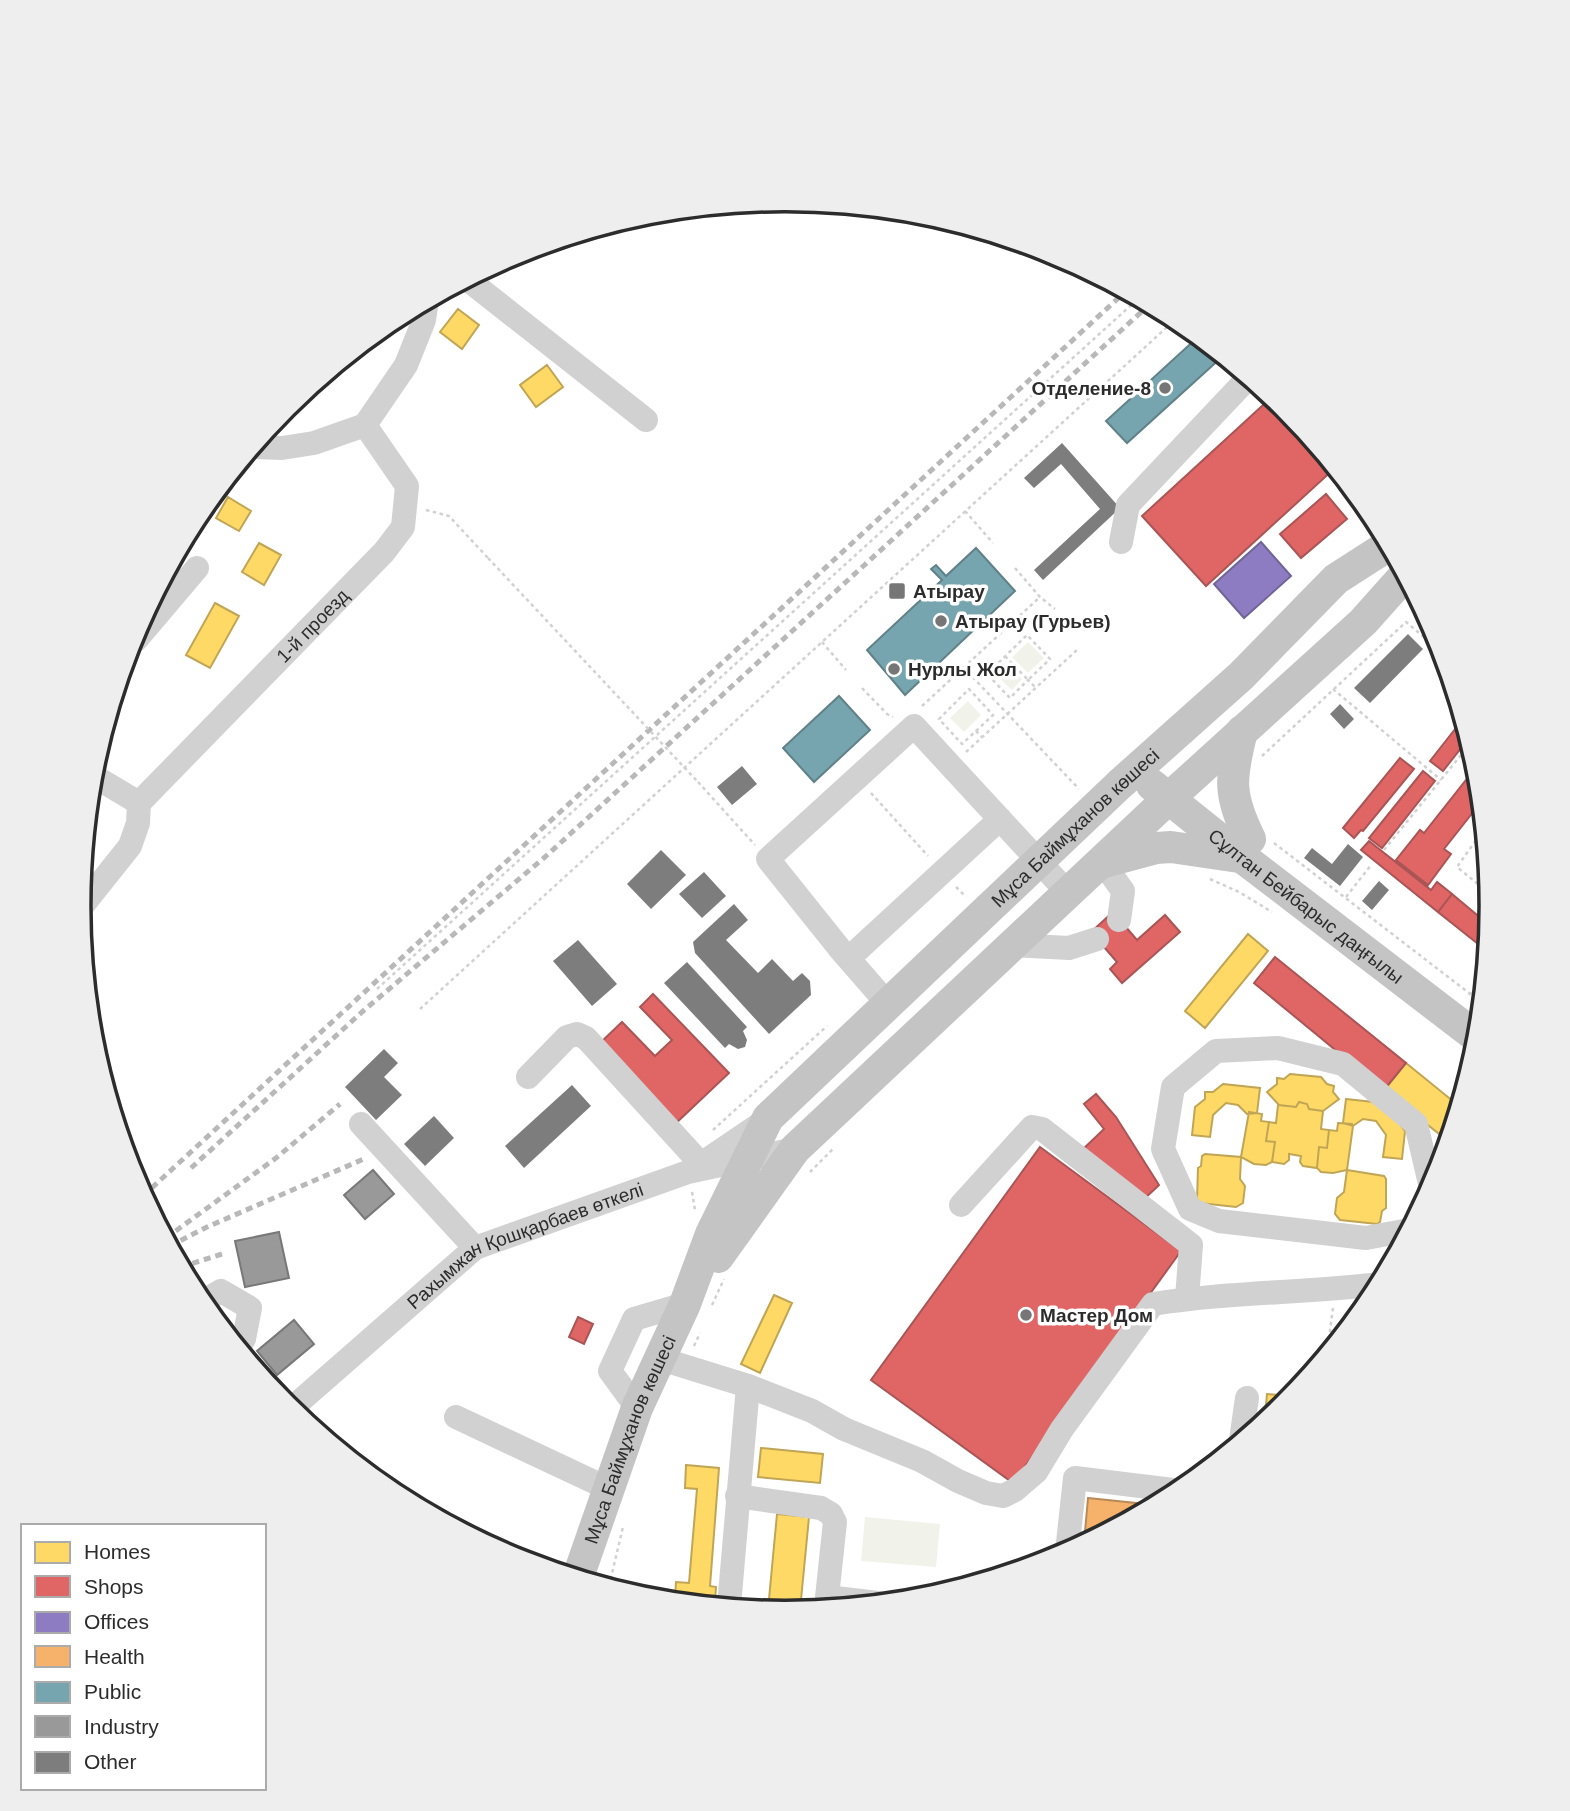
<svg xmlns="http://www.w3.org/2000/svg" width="1570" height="1811" viewBox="0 0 1570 1811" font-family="Helvetica,sans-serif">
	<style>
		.green { fill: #f1f3ea }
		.homes { fill: #ffd966; stroke: #c0a555; stroke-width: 2 }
		.shops { fill: #e06666; stroke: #a55; stroke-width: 2 }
		.offices { fill: #8e7cc3; stroke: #716496; stroke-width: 2 }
		.health { fill: #f6b26b; stroke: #b98a58; stroke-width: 2 }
		.public { fill: #76a5af; stroke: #608188; stroke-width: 2 }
		.industry { fill: #999; stroke: #787878; stroke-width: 2 }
		.building { fill: #7d7d7d }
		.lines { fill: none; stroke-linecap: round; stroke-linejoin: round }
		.path { stroke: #d1d1d1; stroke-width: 2.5; stroke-dasharray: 3.5 3.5; stroke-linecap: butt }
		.minor { stroke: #d1d1d1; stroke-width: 24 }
		.major { stroke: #c4c4c4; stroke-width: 32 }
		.rail { stroke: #b8b8b8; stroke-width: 5; stroke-dasharray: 7 5; stroke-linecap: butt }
		.path-bridge { stroke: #d1d1d1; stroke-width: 2.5; stroke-dasharray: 3.5 3.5; stroke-linecap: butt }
		.poi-dot { fill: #767676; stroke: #fff; stroke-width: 2.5 }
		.labels { text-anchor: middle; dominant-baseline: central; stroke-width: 7; stroke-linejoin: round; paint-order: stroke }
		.poi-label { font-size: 19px; font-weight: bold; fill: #2c2c2c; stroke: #fff; text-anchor: start }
		.street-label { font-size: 19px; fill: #2c2c2c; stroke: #fff }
		.rim { fill: none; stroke: #2c2c2c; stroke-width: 3.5 }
	</style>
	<rect width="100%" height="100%" fill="#fff"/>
	<path class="green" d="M1028,642l16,16 -16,15 -16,-16z
		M1005,663l17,16 -10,11 -17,-16z
		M968,701l13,14 -17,17 -14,-14z
		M865,1517l75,7 -4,43 -75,-6z"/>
	<path class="homes" d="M458,309l21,16 -17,24 -22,-17z
		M547,365l16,22 -27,20 -16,-22z
		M228,497l23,14 -12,20 -23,-13z
		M259,543l22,12 -17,30 -22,-13z
		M215,603l24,13 -29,52 -24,-13z
		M1248,934l20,17 -63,77 -20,-17z
		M1406,1063l53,43 -11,35 -64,-51z
		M1290,1074l31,3 6,7 7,2 -1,6 6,7 -16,12 -14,-2 -2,-5 -8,-2 -3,5 -17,-2 -12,-13 10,-8v-6l7,1z
		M1223,1084l37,4 -3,25 -10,1 -9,-9 -12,-2 -13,12 -3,22 -18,-2 3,-28 10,-8v-7h8z
		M1346,1099l37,4 22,28 -3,28 -19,-2 3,-22 -10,-14 -13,-2 -10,7 -10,-3z
		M1299,1102l8,2 2,5 14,2 -2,18 8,1 -2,18 -8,-1 -2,21 -14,-2 -3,-4 1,-6 -12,-2v6l-5,4 -12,-2 3,-20 -9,-1 3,-19 7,1 2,-18 18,2z
		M1249,1112l13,2 -1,7 8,1 -3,19 9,1 -3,20 -6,3 -12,-1 -13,-7z
		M1338,1123l14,1 1,2 -6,44 -14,3 -12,-1 -4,-4 2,-21 8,1 2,-18 8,1z
		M1447,1144l-5,16 -5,-4z
		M1205,1154l36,3 -1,22 5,7 -2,17 -7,4 -36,-4 -3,-3 1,-32 3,-2 1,-10z
		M1347,1170l37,6 2,3v29l-4,3 -2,11 -3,2 -37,-4 -5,-6 2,-16 7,-6z
		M774,1295l18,8 -32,70 -19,-9z
		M1267,1394l24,2 -27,26 1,-6z
		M761,1448l62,6 -3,29 -62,-6z
		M686,1465l33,3 -9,118 6,1 -1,14 -40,-3 1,-16 13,1 8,-94 -12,-1z
		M777,1514l32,3 -9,93h-32z"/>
	<path class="shops" d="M1273,396l12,10 50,62 -129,118 -64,-70z
		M1326,494l21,25 -46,39 -21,-24z
		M1463,719l6,19 -26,33 -13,-10z
		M1400,758l14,11 -51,62 -2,-1 -7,8 -11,-10z
		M1477,766l4,36 -37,47 7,5 -23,31 -32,-25 24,-30 4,3z
		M1423,771l12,10 -53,67 -13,-10z
		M1369,841l62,49 6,-8 15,12 -14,18 -77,-62z
		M1452,894l37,31 -2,26 -49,-39z
		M1113,912l24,28 28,-25 15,17 -58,51 -12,-14 7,-7 -26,-30z
		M1275,957l131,106 -22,27 -130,-107z
		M653,994l76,79 -55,52 -76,-80 24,-23 33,34 17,-16 -32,-33z
		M1096,1094l20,23 43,68 -18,17 -64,-47 27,-26 -20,-25z
		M1040,1147l141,104 -168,232 -142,-103z
		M578,1317l15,7 -9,20 -15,-7z"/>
	<path class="offices" d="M1261,542l30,34 -47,42 -30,-34z"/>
	<path class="health" d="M1088,1498l67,7 -71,38z"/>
	<path class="public" d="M1199,336l24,20 -96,87 -21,-22z
		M976,548l39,43 -110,104 -38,-45 75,-70 -11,-11 5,-4 10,11z
		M839,696l31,34 -56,52 -31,-34z"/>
	<path class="industry" d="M373,1170l21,24 -29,25 -21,-24z
		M279,1232l10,46 -44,9 -10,-46z
		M294,1320l20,24 -37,31 -20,-24z"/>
	<path class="building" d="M1062,443l58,65 -77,72 -9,-10 66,-61 -39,-45 -27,24 -10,-10z
		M1346,481l21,26 -5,4 -20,-27z
		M1408,634l15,15 -53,54 -16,-15z
		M1340,704l14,15 -10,10 -14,-15z
		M742,766l15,18 -25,21 -15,-18z
		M1348,844l15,13 -23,29 -36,-28 8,-10 20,16z
		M661,850l25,25 -35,34 -24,-25z
		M704,872l22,24 -24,22 -23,-24z
		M1379,881l10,9 -17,20 -10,-9z
		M734,904l14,16 -22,20 32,33 14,-14 21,22 9,-8 8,8 1,14 -42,39 -74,-81 -2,-11z
		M578,940l39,44 -25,22 -39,-45z
		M687,962l60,65 -4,4 4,9 -2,7 -7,2 -9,-5 -4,4 -61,-65z
		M384,1049l14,14 -14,14 18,18 -26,25 -31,-33z
		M572,1085l19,21 -67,62 -19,-22z
		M434,1116l20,22 -29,28 -21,-22z
		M509,1552l23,3 -1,8 -17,-5 -6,-4z"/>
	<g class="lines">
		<path class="path" d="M426,510l23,6 39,42
			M965,511l28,32
			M1015,568l25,29 15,12
			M822,642l24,28
			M1005,656l23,24 22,-21 -23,-24 -40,39 23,24 18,-18 8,8
			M963,667l116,122
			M862,688l25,26 6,3
			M1333,689l108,91
			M922,706l118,-109
			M976,731l17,-16 -24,-26 -30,30 23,25 14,-13 6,6
			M966,752l112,-103
			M1262,756l144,-134 37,31
			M698,782l57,63
			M871,793l57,63
			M1484,829l-27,38 33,27
			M1274,843l208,160
			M1384,850l86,-106
			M1210,879l29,13 33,20
			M956,887l10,10
			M1346,897l25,-32
			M377,989l762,-691
			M1469,995l15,-20
			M420,1009l757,-691
			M713,1130l114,-104
			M810,1172l23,-23
			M692,1192l3,18
			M712,1305l12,-26
			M694,1346l6,-13
			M1327,1353l6,-45
			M609,1586l14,-59"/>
		<g class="minor">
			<path d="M467,279l179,141"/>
			<path d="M252,447l30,1 32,-5 51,-18 41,-60 18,-45 3,-20"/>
			<path d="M1121,542l7,-37 121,-128"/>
			<path d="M130,643l6,-3 61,-72"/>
			<path d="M92,775l47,28"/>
			<path id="s1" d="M139,803l245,-251 19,-25 4,-41 -42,-61"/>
			<path d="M1103,863l20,28 -4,29"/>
			<path d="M79,910l51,-64 8,-23 1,-20"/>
			<path d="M1013,945l56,3 28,-9"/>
			<path d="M849,958l151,-139"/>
			<path d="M887,1003l-47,-54 -72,-90 146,-133 155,168"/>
			<path d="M528,1077l39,-40 10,-3 9,4 115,126"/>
			<path d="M361,1124l114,124"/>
			<path d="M704,1162l62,-42"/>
			<path d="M961,1205l71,-78 10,2 149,116 -4,53"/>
			<path d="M1409,1230l-43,8 -147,-17 -29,-12 -27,-60 10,-62 43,-36 62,-3 65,16 73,60 15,64"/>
			<path d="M202,1302l19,-11 29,17 -6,31 -6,8"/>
			<path d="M661,1359l87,27 64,25 32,18 78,32 36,20 28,12 17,3 12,-6 21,-18 26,-43 91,-125c75,-12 151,-11 227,-20"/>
			<path d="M637,1408l-27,-37 24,-52 51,-15"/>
			<path id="s2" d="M291,1409l184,-161 213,-76 107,-23"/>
			<path d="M456,1417l153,72"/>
			<path d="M1241,1440l6,-42"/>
			<path d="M737,1496l84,12 10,6 4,8 -8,75 51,6"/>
			<path d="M1067,1552l8,-74 98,12 -1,6"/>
			<path d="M729,1606l19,-220"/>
		</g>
		<g class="major">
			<path d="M1242,731c-12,47 -14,64 8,108"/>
			<path id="s3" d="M1152,785l91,73 235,180"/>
			<path d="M1104,862l52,-14 15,-1 68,10"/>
			<path d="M718,1257l77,-108 373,-350 195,-177 42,-47"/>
			<path id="s4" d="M578,1577l59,-169 48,-104 26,-70 57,-116 352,-334 121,-108 95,-97 53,-34"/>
		</g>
		<path class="rail" d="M191,1168l171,-156 183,-155 605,-553
			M143,1196l983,-905
			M166,1238l110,-80 64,-54
			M170,1246l37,-19 159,-69
			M181,1267l41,-13"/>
		<path class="path-bridge" d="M488,558l210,224"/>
	</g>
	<g class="poi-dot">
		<circle cx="1165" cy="388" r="7"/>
		<rect x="888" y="582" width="18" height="18" rx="3.5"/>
		<circle cx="941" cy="621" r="7"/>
		<circle cx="894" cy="669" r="7"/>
		<circle cx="1026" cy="1315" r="7"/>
	</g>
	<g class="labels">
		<g class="poi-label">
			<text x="1151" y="388" text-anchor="end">Отделение-8</text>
			<text x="913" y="591">Атырау</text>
			<text x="955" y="621">Атырау (Гурьев)</text>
			<text x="908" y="669">Нурлы Жол</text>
			<text x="1040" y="1315">Мастер Дом</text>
		</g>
		<g class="street-label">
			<text stroke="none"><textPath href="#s1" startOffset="248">1-й проезд</textPath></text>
			<text stroke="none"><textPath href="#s4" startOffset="920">Мұса Баймұханов көшесі</textPath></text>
			<text stroke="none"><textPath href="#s3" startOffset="196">Сұлтан Бейбарыс даңғылы</textPath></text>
			<text stroke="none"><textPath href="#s2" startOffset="290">Рахымжан Қошқарбаев өткелі</textPath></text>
			<text stroke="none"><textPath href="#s4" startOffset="147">Мұса Баймұханов көшесі</textPath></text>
		</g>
	</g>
	<path d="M0 0H1570V1811H0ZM91 906a694 694 0 1 1 1388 0a694 694 0 1 1-1388 0Z" fill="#eee" fill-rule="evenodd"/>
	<path class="rim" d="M91 906a694 694 0 1 1 1388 0a694 694 0 1 1-1388 0Z"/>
	<rect x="21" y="1524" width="245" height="266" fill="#ffffff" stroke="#ababab" stroke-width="2"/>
	<rect x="35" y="1542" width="35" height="21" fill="#ffd966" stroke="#ababab" stroke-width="2"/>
	<text x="84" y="1559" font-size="21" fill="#2c2c2c">Homes</text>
	<rect x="35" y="1576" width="35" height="21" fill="#e06666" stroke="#ababab" stroke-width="2"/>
	<text x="84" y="1594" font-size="21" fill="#2c2c2c">Shops</text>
	<rect x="35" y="1612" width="35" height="21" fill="#8e7cc3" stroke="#ababab" stroke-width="2"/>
	<text x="84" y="1629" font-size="21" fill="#2c2c2c">Offices</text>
	<rect x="35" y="1646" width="35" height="21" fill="#f6b26b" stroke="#ababab" stroke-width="2"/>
	<text x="84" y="1664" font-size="21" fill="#2c2c2c">Health</text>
	<rect x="35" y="1682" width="35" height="21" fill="#76a5af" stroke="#ababab" stroke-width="2"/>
	<text x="84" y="1699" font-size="21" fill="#2c2c2c">Public</text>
	<rect x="35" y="1716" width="35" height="21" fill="#999999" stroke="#ababab" stroke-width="2"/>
	<text x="84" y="1734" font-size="21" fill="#2c2c2c">Industry</text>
	<rect x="35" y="1752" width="35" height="21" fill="#7d7d7d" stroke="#ababab" stroke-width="2"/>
	<text x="84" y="1769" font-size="21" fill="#2c2c2c">Other</text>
</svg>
